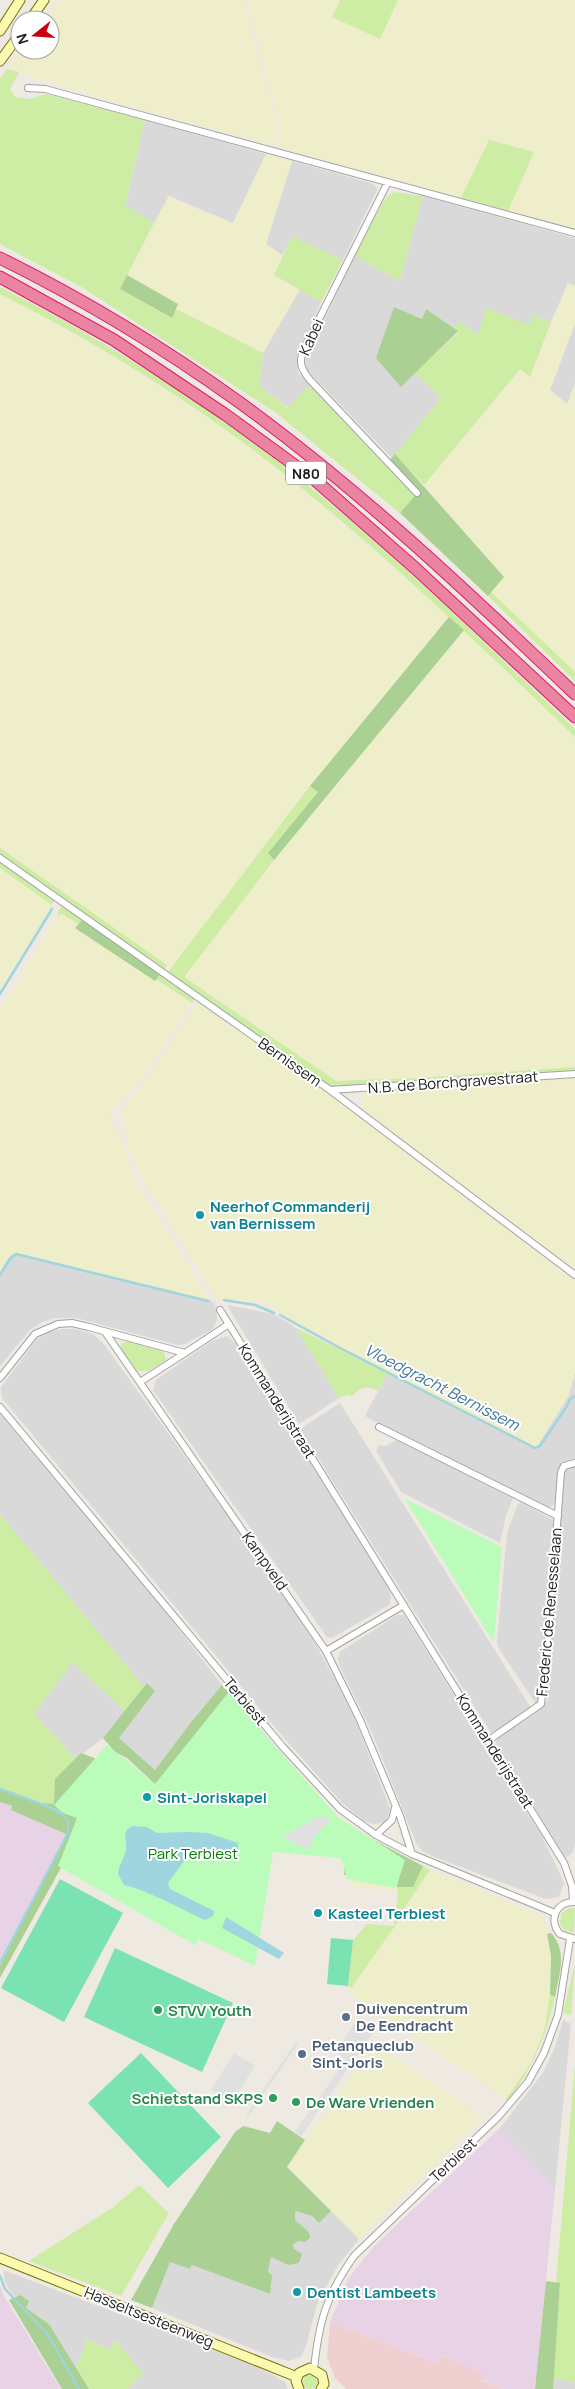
<svg xmlns="http://www.w3.org/2000/svg" width="575" height="2389" viewBox="0 0 575 2389" font-family="Manrope,sans-serif">
	<style>
		.residential { fill: #dad9d9 }
		.commercial { fill: #f0cfd0 }
		.industrial { fill: #e8d3e6 }
		.farmland { fill: #eeeecb }
		.grass { fill: #cdeca4 }
		.forest { fill: #aad094 }
		.park { fill: #bbfcbb }
		.pitch { fill: #7be2b1 }
		.parking { fill: #e0e0e0 }
		.water { fill: #9fd5de }
		.lines { fill: none; stroke-linecap: round; stroke-linejoin: round }
		.stream { stroke: #9fd5de; stroke-width: 2.5 }
		.street-casing { stroke: #a3a3a3; stroke-width: 8 }
		.secondary-casing { stroke: #747600; stroke-width: 11 }
		.highway-casing { stroke: #df1b6f; stroke-width: 13 }
		.street { stroke: #fff; stroke-width: 6 }
		.secondary { stroke: #fcfab1; stroke-width: 9 }
		.highway { stroke: #ea84a0; stroke-width: 11 }
		.culture-dot { fill: #0f9aa8; stroke: #fff; stroke-width: 2 }
		.leisure-dot { fill: #2e9e5b; stroke: #fff; stroke-width: 2 }
		.service-dot { fill: #5c6f8a; stroke: #fff; stroke-width: 2 }
		.labels { text-anchor: middle; dominant-baseline: central; stroke-width: 4; stroke-linejoin: round; paint-order: stroke }
		.shield { fill: #fff; stroke: #606060; stroke-width: 1 }
		.shield-label { font-size: 14px; font-weight: bold; fill: #1c1c1c }
		.street-label { font-size: 15px; fill: #1c1c1c; stroke: #fff }
		.culture-label { font-size: 15px; font-weight: bold; fill: #0d838f; stroke: #fff; text-anchor: start }
		.park-label { font-size: 15px; fill: #067e06; stroke: #fff }
		.service-label { font-size: 15px; font-weight: bold; fill: #4e5e75; stroke: #fff; text-anchor: start }
		.leisure-label { font-size: 15px; font-weight: bold; fill: #27864d; stroke: #fff; text-anchor: start }
		.water-label { font-size: 16px; font-style: italic; fill: #4078a0; stroke: #fff }
	</style>
	<rect width="100%" height="100%" fill="#eee9e1"/>
	<path class="residential" d="M145,120l121,34 -33,69 -64,-27 -15,27 -29,-16z
		M292,161l79,22 7,5 -35,72 -51,-23 -10,18 -16,-11z
		M423,196l152,42v48l-7,-3 -17,39 -18,-7 -3,10 -52,10 -19,-14 -5,7 -28,-19 -4,10 -28,-12 7,80 14,-14 26,25 -49,60 -85,-88 -2,-11 50,-103 45,25z
		M300,289l21,13 -24,54 1,17 12,12 -21,23 -30,-22 4,-33z
		M575,323v60l-8,21 -17,-14z
		M11,1254l199,46 5,4 2,13 -1,6 -4,7 -12,6 -15,8 -7,1 -102,-27h-22l-12,4 -13,9 -29,35v-95z
		M227,1305l47,9 22,14 43,70 -40,26z
		M62,1329h14l17,5 10,9 174,241 38,59 22,40 21,43 32,83 -4,13 -12,2 -10,-3 -22,-18 -57,-64 -283,-341 -1,-11 36,-48 11,-7z
		M227,1336l8,7 153,244 3,10 -2,8 -57,33 -5,-1 -174,-247 3,-10 56,-39z
		M575,1372v88l-8,1 -7,6 -4,35 -7,6 -35,-16 -149,-76 23,-43 148,75 33,-53z
		M340,1403l191,305 -40,25 -191,-304z
		M0,1414l153,182 69,89 -30,36 -37,50 -36,-33 29,-55 -4,4 -144,-173z
		M397,1440l116,58 -7,18 -6,27 -99,-51 -25,-41 3,-6 6,1z
		M575,1466v378l-2,8 -7,6 -69,-111 -1,-5 2,-5 34,-21 15,-15 17,-228 3,-5z
		M521,1502l33,18 -15,177 -3,7 -38,-57 -1,-6 10,-108 10,-27z
		M397,1615h7l138,221 22,47 -5,14 -13,2 -109,-41 -15,-7 -6,-8 -43,-108 -33,-68 -2,-9 2,-6z
		M73,1662l52,50 -22,26 -27,21 -42,-45z
		M563,2020l8,4 -16,165 -55,-61 43,-55 12,-26z
		M295,2211l17,5 7,7 12,-12 28,28 -20,25 -21,37 -12,45 -5,11 -12,4 -17,-4 -120,-49 18,-47 20,8 2,-4 76,8 3,-16 17,8 5,-20 16,-13 -14,-12z
		M3,2270l243,92 29,14 10,6 3,7h-161l16,-15 -28,-34 -6,10 -22,-11 -11,29 -27,-44 -23,-16 -6,-13 -5,2 -6,-8 -4,-7z
		M553,2379l22,3v7h-22z"/>
	<path class="commercial" d="M330,2322l107,41 3,-8 44,18 -3,7 22,9h-157l-11,-11 -8,-21z"/>
	<path class="industrial" d="M0,1802l12,4 -1,4 55,23 -66,133z
		M500,2128l55,61 -20,200h-32l-22,-10 2,-6 -42,-18 -3,8 -108,-41 18,-43 26,-33z
		M0,2285l4,11 57,93h-61z"/>
	<path class="farmland" d="M59,0h184l34,125 -1,21 -162,-44 -107,-33 15,-19h28v-30h-6z
		M246,0h94l-8,16 48,23 18,-39h177v228l-67,-17 26,-60 -45,-11 -28,58 -182,-50v-27z
		M266,154l26,7 -26,83 16,11 -8,20 26,14 -37,64 -87,-44 2,-5 -51,-29 42,-79 19,10 45,17z
		M568,283l7,3v37l-25,67 17,14 8,-21v289l-84,-80 13,-15 -80,-92 97,-116 9,7z
		M0,294l42,21 86,51 77,50 81,59 163,142 -139,169 -142,186 -4,-2 3,-5 -167,-117z
		M464,630l111,107v330l-158,11 -81,3 -152,-104 90,-117z
		M0,868l52,37 -52,86z
		M61,914l18,10 -3,5 116,74 -45,69 -39,44 10,15 17,49 75,120 -199,-46 -11,17v-261l57,-94z
		M198,1002l128,90 91,67 158,122v91l-6,23 -33,53 -159,-81 -81,-44 -28,-19 -35,-5h-16l-77,-124 -12,-31 -7,-32 27,-35z
		M575,1076v193l-215,-160 5,-17z
		M398,1868l-1,23 -46,-5v-7z
		M430,1870l112,46 3,6 6,34v35l-7,41 -13,31 -25,36 -157,-106z
		M374,2043l110,74 -125,122 -72,-72z"/>
	<path class="grass" d="M340,0h58l-18,39 -48,-22z
		M7,69l12,3 -9,17 5,8 15,2 16,-5 99,26 -20,86 29,17 -34,66 51,29 5,-9 87,44 -4,33 29,22 22,-23 105,112 -15,16 -125,-101 -192,-124 -83,-44v-165z
		M489,140l45,12 -26,59 -47,-13z
		M394,192l29,4 -23,85 -45,-25 27,-52 4,-7z
		M292,236l51,24 -22,42 -47,-27z
		M0,287c96,49 189,106 275,172 106,82 203,177 300,270v8c-93,-90 -187,-180 -288,-261 -88,-70 -187,-132 -287,-182z
		M486,308l44,17 3,-10 18,7 -21,55 -10,-8 -96,116 -29,-31 46,-56 -26,-25 43,-41 -4,-4 5,-7 19,14z
		M491,592l84,80v9l-87,-85z
		M310,786l8,6 -50,61 6,7 -90,117 152,104 81,-3 158,-11v4l-240,16 -7,-2 -160,-113z
		M0,848l167,117 -3,5 -164,-116z
		M0,862l55,38 -3,5 -52,-37z
		M61,906h4l18,13 -4,5 -17,-10 -5,2z
		M160,974l35,24 -3,5 -36,-24z
		M296,1328l92,45 -10,18c-11,-6 -17,-4 -26,5l-4,-1 -9,3z
		M128,1341l36,11 2,8 -18,11h-11l-16,-22v-5z
		M0,1514l144,173 -19,25 -52,-50 -39,52 42,45 -6,7 -16,39 -9,-2 32,15 -77,-28z
		M423,1866l7,4 -32,47 2,2 -49,69 -3,-2 5,-46 14,-16 27,2 4,-34 -1,-5h16z
		M570,1908h5l-1,25 -10,-3 -4,-7 2,-10z
		M575,1963l-4,52 -8,-2z
		M550,1995l5,2c-9,40 -23,71 -47,104l-2,-2 25,-36 13,-31z
		M575,2065v317l-22,-3 7,-95 -4,-1z
		M139,2185l30,28 -48,83 -92,-35 86,-55z
		M87,2339l22,11 7,-10 27,34 -16,15h-38l-13,-21z
		M303 2382a7 7 0 1 1 14 0a7 7 0 1 1-14 0Z"/>
	<path class="forest" d="M127,275l51,29 -6,14 -52,-29z
		M394,307l28,12 4,-10 32,22 -57,56 -25,-29z
		M395,454l109,123 -16,19 -88,-83 19,-22 -29,-31z
		M449,617l15,13 -190,230 -6,-7 50,-61 -8,-6z
		M83,919l77,55 -5,7 -80,-53z
		M147,1683l8,8 -36,47 36,32 37,-49 30,-36 90,104 -157,-5 -28,-26 -12,-6 -12,-14z
		M81,1753l24,9 -43,104 -62,112v-12l66,-132 -55,-24 1,-4 -12,-4v-12l67,24 -25,-11 12,1 1,-25z
		M372,1839l51,27 -10,21h-16l1,-19 -43,8 -11,-1 1,-13z
		M551,1933c17,18 8,42 4,64l-5,-2 1,-39 -4,-22z
		M277,2121l28,19 -18,27 44,44 -12,12 -7,-7 -17,-5v9l14,12 1,6 -5,4 -7,-1 -5,4 1,4 8,5 -3,9 -11,2 -17,-8 -3,15 4,3 -2,19 -78,-29 -2,4 -20,-7 -18,46 -21,-8 43,-76 61,-92 8,-6 27,7z
		M546,2281l14,2 -7,106h-18z
		M20,2295l9,6 -3,7 23,16 40,65h-27l-53,-89z"/>
	<path class="park" d="M405,1499l97,48 -8,92 -2,1z
		M228,1693l110,124 67,43 -9,28 -49,-9 -6,-21 -68,-6 -18,114 -56,-27 -4,6 -137,-79 19,-48 -14,-5 -9,-8 53,-60 48,39z"/>
	<path class="pitch" d="M60,1879l63,34 -59,109 -63,-34z
		M331,1938l22,2 -5,46 -21,-2z
		M115,1948l118,55 -31,69 -118,-55z
		M141,2053l80,84 -53,51 -80,-85z"/>
	<path class="parking" d="M324,1816l6,5 -17,17 -5,12 -25,-13 28,-17z
		M356,2021l17,12 -72,103 -6,-4 51,-72 -10,-8z
		M296,2042l2,2 -50,73 -2,-2z
		M234,2053l21,13 -24,37 -20,-13z"/>
	<path class="water" d="M133,1826l14,1 10,6 31,-1 20,1 30,10v9l-7,4h-6l-35,-3 -22,30 2,6 44,22 -1,5 -8,4c-22,-10 -60,-31 -81,-35l-6,-11c1,-9 6,-16 8,-23 2,-11 -6,-20 7,-25z
		M226,1917l58,36 -5,6 -57,-31z"/>
	<g class="lines">
		<path class="stream" d="M0,994l52,-85
			M0,1275l10,-16 6,-5 192,47
			M224,1300l31,5 19,8
			M280,1315l60,33 195,100 5,-2 27,-40 3,-7 5,-3
			M0,1789c13,5 63,20 68,32 1,3 0,8 0,12l-68,130
			M0,2276l5,13 43,46 31,54"/>
		<g class="street-casing">
			<path id="street" d="M28,88l17,1 530,144
				M388,182l-78,155c-9,18 -15,26 0,43l107,113
				M0,858l330,232 245,185
				M330,1090l245,-16
				M220,1310l344,553 8,23 1,15
				M105,1332l221,319 34,69 40,96 12,38
				M0,1378l35,-44 23,-10 14,-1 17,4 96,26 44,-29
				M140,1382l45,-29
				M0,1407l282,339 58,63 36,26 36,19 143,59
				M379,1427l179,89
				M326,1651l78,-46
				M489,1740l52,-36 8,-72 12,-160 3,-6 11,-3
				M376,1835l16,-15 3,-12
				M575,1902c-19,-1 -27,18 -15,32l15,5
				M314,2369c5,-48 12,-73 40,-113l145,-140 29,-34 16,-29 14,-38 12,-76"/>
		</g>
		<g class="secondary-casing">
			<path id="secondary" d="M30,20l14,-20
				M0,31l20,-31
				M0,61l20,-27
				M0,2258l297,119
				M299,2389l-3,-8 3,-8 11,-5 12,7 2,9 -3,5"/>
		</g>
		<g class="highway-casing">
			<path id="highway" d="M0,258c83,41 164,90 239,144 120,87 229,190 336,292
				M0,277l114,63 112,75 89,65 100,88 160,149"/>
		</g>
		<use href="#street" class="street"/>
		<use href="#secondary" class="secondary"/>
		<use href="#highway" class="highway"/>
	</g>
	<g class="culture-dot">
		<circle cx="200" cy="1215" r="5"/>
		<circle cx="147" cy="1797" r="5"/>
		<circle cx="318" cy="1913" r="5"/>
		<circle cx="297" cy="2292" r="5"/>
	</g>
	<g class="leisure-dot">
		<circle cx="158" cy="2010" r="5"/>
		<circle cx="273" cy="2098" r="5"/>
		<circle cx="296" cy="2102" r="5"/>
	</g>
	<g class="service-dot">
		<circle cx="346" cy="2017" r="5"/>
		<circle cx="302" cy="2054" r="5"/>
	</g>
	<g class="labels">
		<rect class="shield" x="286" y="461.5" width="40" height="23" rx="4"/>
		<g class="shield-label">
			<text x="306" y="473">N80</text>
		</g>
		<g class="street-label">
			<text transform="translate(311 337) rotate(-66)">Kabei</text>
			<text transform="translate(290 1062) rotate(35)">Bernissem</text>
			<text transform="translate(453 1082) rotate(-4)">N.B. de Borchgravestraat</text>
			<text transform="translate(277 1401) rotate(58)">Kommanderijstraat</text>
			<text transform="translate(265 1561) rotate(55)">Kampveld</text>
			<text transform="translate(549 1612) rotate(-85)">Frederic de Renesselaan</text>
			<text transform="translate(245 1701) rotate(50)">Terbiest</text>
			<text transform="translate(495 1751) rotate(58)">Kommanderijstraat</text>
			<text transform="translate(453 2160) rotate(-43)">Terbiest</text>
			<text transform="translate(149 2317) rotate(22)">Hasseltsesteenweg</text>
		</g>
		<g class="culture-label">
			<text x="210" y="1206">Neerhof Commanderij<tspan x="210" dy="17">van Bernissem</tspan></text>
			<text x="157" y="1797">Sint-Joriskapel</text>
			<text x="328" y="1913">Kasteel Terbiest</text>
			<text x="307" y="2292">Dentist Lambeets</text>
		</g>
		<g class="park-label">
			<text x="193" y="1853">Park Terbiest</text>
		</g>
		<g class="service-label">
			<text x="356" y="2008">Duivencentrum<tspan x="356" dy="17">De Eendracht</tspan></text>
			<text x="312" y="2045">Petanqueclub<tspan x="312" dy="17">Sint-Joris</tspan></text>
		</g>
		<g class="leisure-label">
			<text x="168" y="2010">STVV Youth</text>
			<text x="263" y="2098" text-anchor="end">Schietstand SKPS</text>
			<text x="306" y="2102">De Ware Vrienden</text>
		</g>
		<g class="water-label">
			<text transform="translate(442 1387) rotate(27)">Vloedgracht Bernissem</text>
		</g>
	</g>
	<g transform="translate(35 35) rotate(253)"><circle r="24" fill="#ffffff" stroke="#a4a4a4"/>
	<path d="M0-4L9 19L0 12L-9 19Z" fill="#c80011"/>
	<text y="-8" font-size="14" font-weight="bold" text-anchor="middle" fill="#1c1c1c">N</text>
	</g>
</svg>
